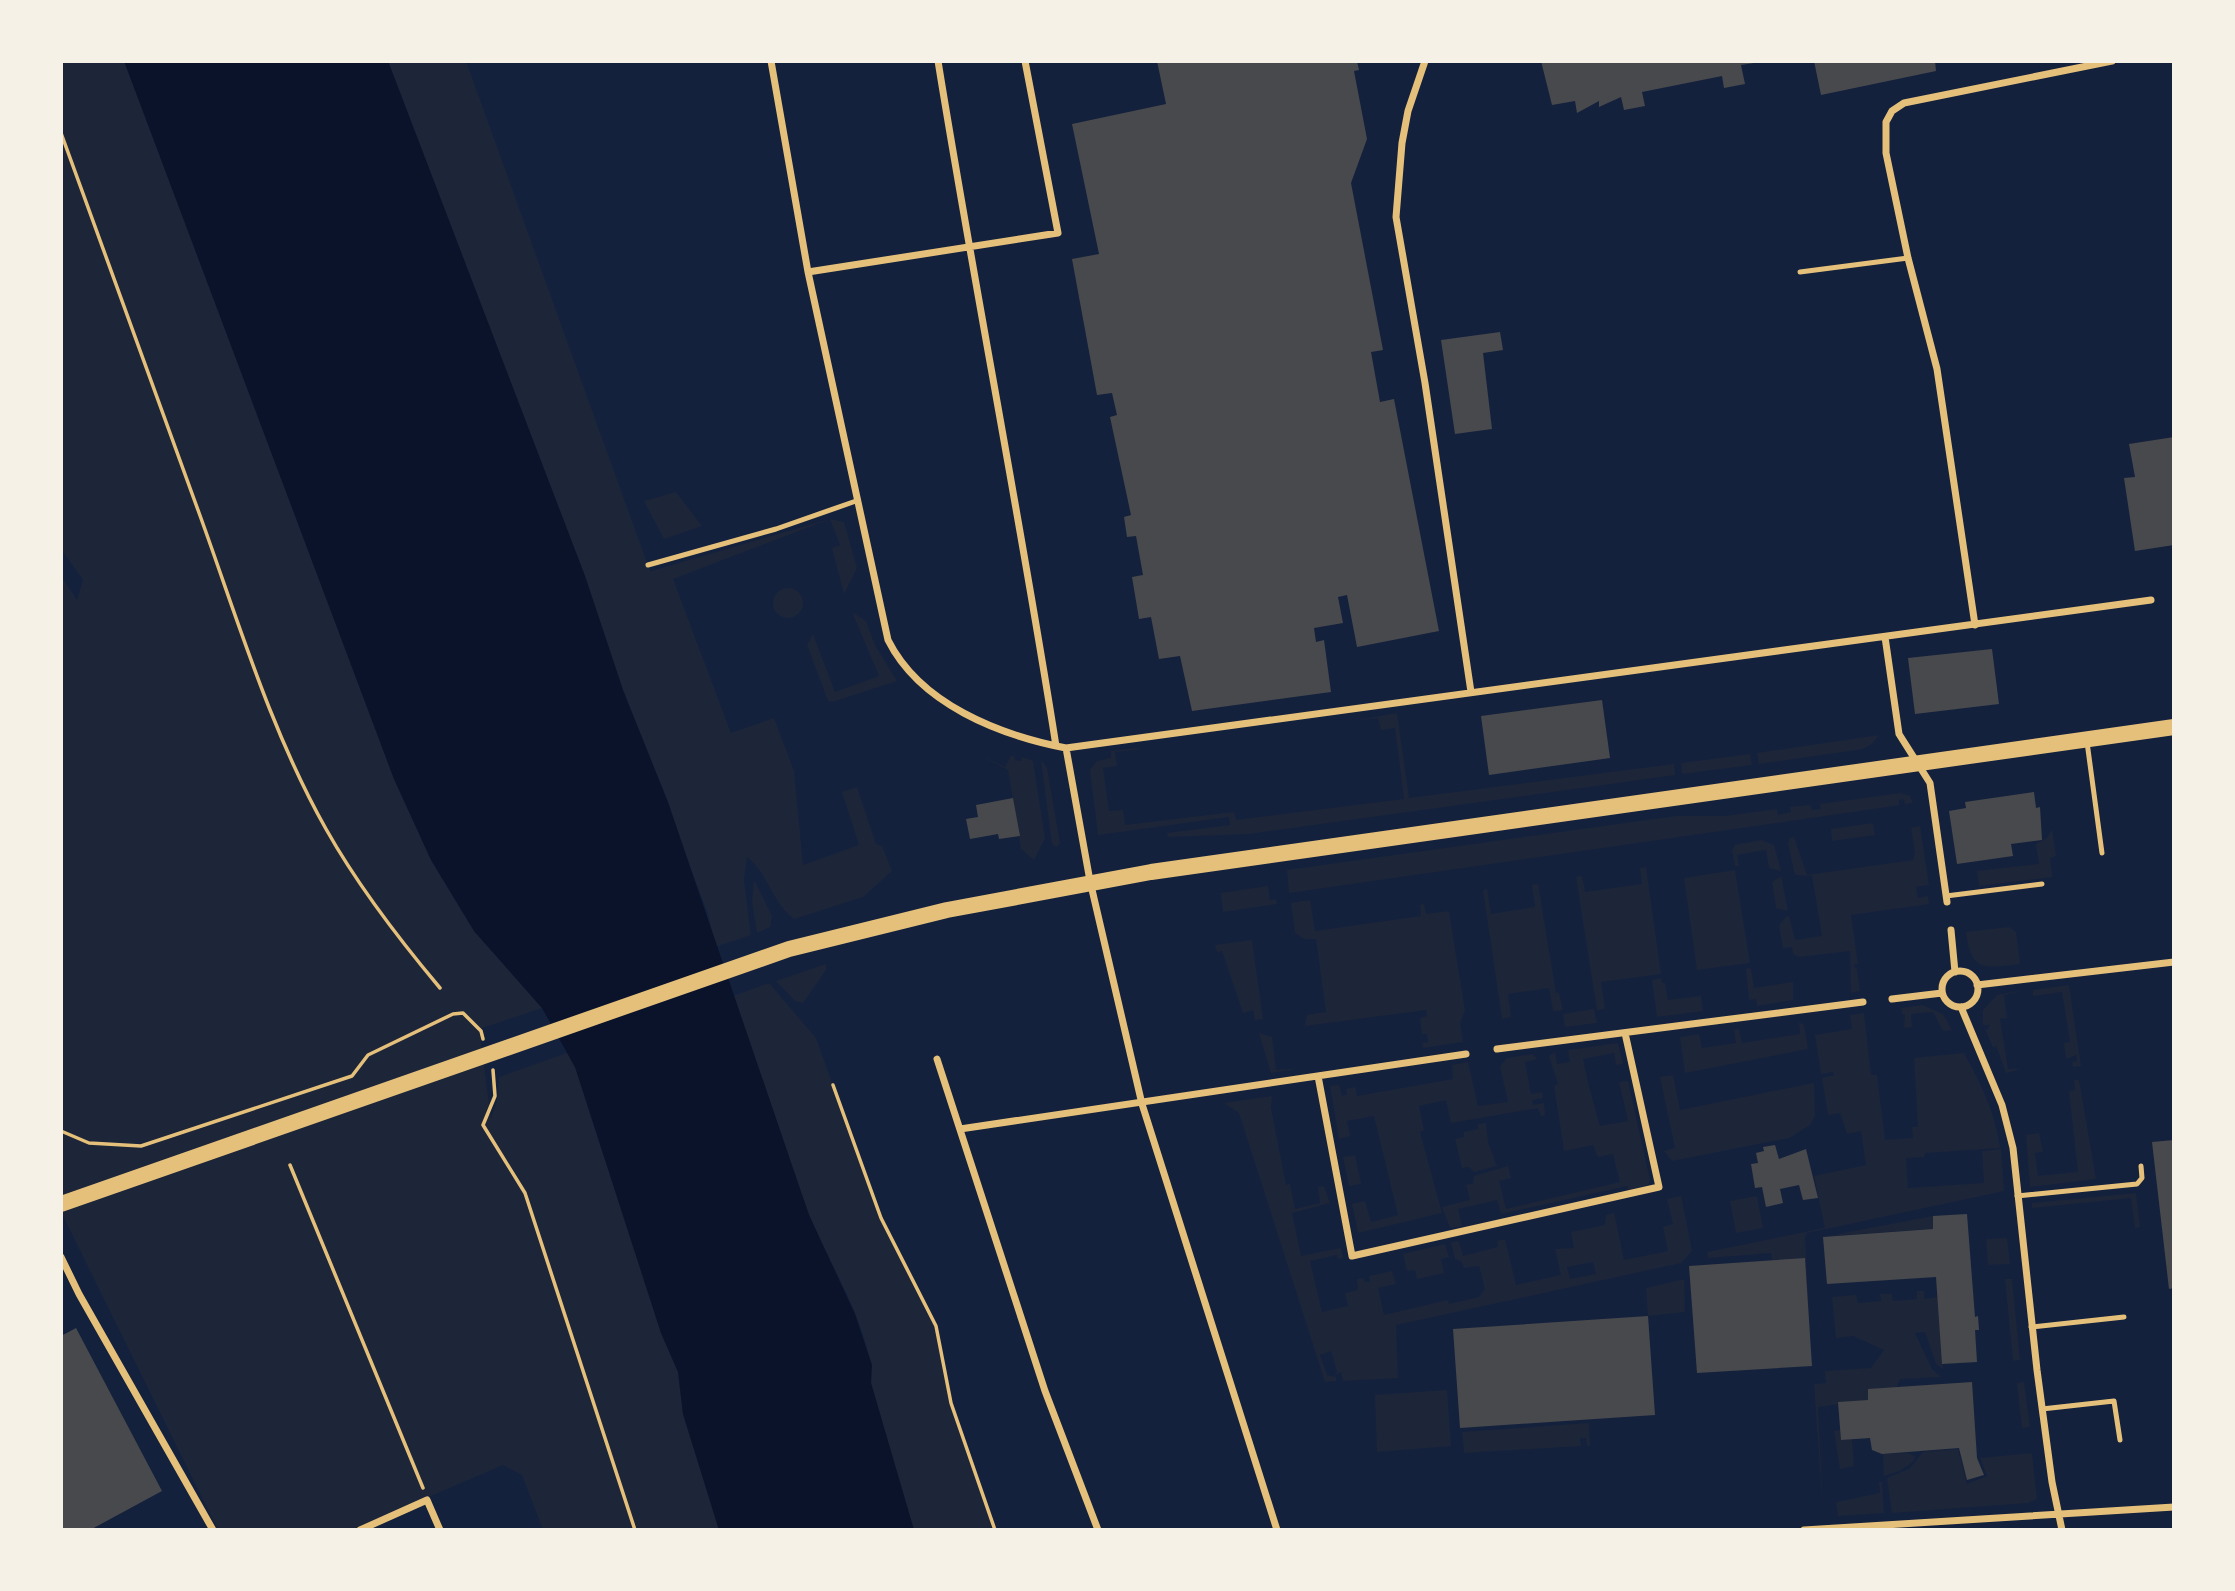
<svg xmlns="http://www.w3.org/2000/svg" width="2235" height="1591" viewBox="0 0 2235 1591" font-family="Arial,sans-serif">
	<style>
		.green { fill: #1d2539; fill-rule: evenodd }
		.water { fill: #0b132b }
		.building { fill: #48494c }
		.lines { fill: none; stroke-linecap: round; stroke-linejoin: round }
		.path { stroke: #e5c07b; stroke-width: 3.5 }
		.service { stroke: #e5c07b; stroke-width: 5 }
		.minor { stroke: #e5c07b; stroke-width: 7 }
		.primary { stroke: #e5c07b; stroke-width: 16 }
	</style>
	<rect width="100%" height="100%" fill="#14213d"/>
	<path class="green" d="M61,61h63l270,718 37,81 43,71 68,77 -63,21 12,90 7,-22 1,-20 68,-24 8,14 86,266 17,39 5,42 36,116h-176l-21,-55 -19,-10 -151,65h-134l-157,-318v-636l16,24 6,-20 -22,-31z
		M388,61h78l184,510h1l179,-52 14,3 13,46 -13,26 -12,-46 8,-3 -10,-26 -157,60 58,154 43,-15 20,53 9,94 56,-20 -17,-53 15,-5 19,57 6,2 10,25 -29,26 -69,22c-22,-16 -26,-46 -47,-62l-3,23 7,55 -36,12 -7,-33 -85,-224 -38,-114z
		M676,492l26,34 -38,13 -20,-38z
		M773 603a15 15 0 1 1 30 0a15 15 0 1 1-30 0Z
		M852,612l14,9 9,24 22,36 -65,21 -4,-1 -21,-56 6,-11 22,58 44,-16z
		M1397,713l12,85 265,-34 1,11 -426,59 -81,3 -1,-4 63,-8 -1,-8 -131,18 -8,-65 7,-9 14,-3v-7l27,-3 3,1 -26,3 2,14 -14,2 6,43 14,-1 2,15 109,-13 2,8 168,-21 -9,-71 -14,2 -3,-12 -25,3z
		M1879,735l-7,9 -9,5 -104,15 -2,-11z
		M968,749l37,18 6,-11h3l1,4 6,1 1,-4 11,4 12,77 -11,22 -13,-11 -13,-79z
		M1750,754l2,11 -70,9 -1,-11z
		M1041,760l6,8 13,75 -3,4 -5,-3z
		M1900,793l10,3 3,7 -8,1 -1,-5 -5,1v5l-5,1 -605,87 -2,-23 389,-54h49l52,-7 1,6 13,-3 -1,-5 20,-2 2,5 9,-1 -1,-5z
		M1873,823l2,12 -43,6 -1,-12z
		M1920,826l9,59 -13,2 2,11 10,-2 1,8 -78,11 7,49 -5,1 4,4 3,22 -9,2 -1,-42 -51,6 -6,-3 -1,-7 -9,1 -4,-23 7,-8 3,-1 6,24 27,-4 -10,-60 -17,-1 -7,-31 2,-6 4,-1 13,38 106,-15 2,-8 -4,-24z
		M2052,829l4,27 -6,2 2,19 -73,9 -2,-15 62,-7 -3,-20 11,-6z
		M1761,840l13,5 7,26 -12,-3 -3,-18 -29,5 2,11h-4l-3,-16 3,-5z
		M1646,867l15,107 -60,8 4,27 -8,1 -21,-133 6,-1 3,16 57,-8 -2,-16z
		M1735,870l15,93 -53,7 -13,-92z
		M1781,876l7,35 -12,-3 -4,-26z
		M754,880l18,36 -2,11 -13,6 -5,-31z
		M1538,884l18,109h3l4,17 -10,1 -4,-23 -41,6 3,23 -9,2 -19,-129 4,-1 4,25 44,-7 -3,-22z
		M1268,886l2,14 6,-1 1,5 -54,8 -2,-19z
		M1310,900l5,31 106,-15 -1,-11 4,-1 2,10 23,-3 16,100 -5,12 3,19 -40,6 -1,-5 6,-1 -1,-8h-5l-2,-16 7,-2 -1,-6 -121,16 2,-11 19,-3 -10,-73h-12l-9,-6 -4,-30z
		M2009,927l7,5 4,32c-35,4 -49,9 -54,-32z
		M1252,940l11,79 -8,1 -2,-10 -10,3 -21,-62 -5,1 -2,-7z
		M826,964v6l-23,33 -8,-2 -19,-20z
		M1746,968l5,1 3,19 39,-6v18l-36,6 -1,-7 -7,1z
		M1661,978l1,5h3l3,17 33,-4 2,15 -46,6 -5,-37z
		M769,983l47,55 65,180 44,82 11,26 15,77 44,127h-81l-43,-147c3,-52 -43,-120 -62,-169 -27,-72 -51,-146 -76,-218z
		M2069,985l12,81 -8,1 -1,-5 5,-1 -1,-6 -10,4 -2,-16 6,-1 -8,-50 -29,4v-6z
		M2030,989l-26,6 3,23 -7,1 8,50h13l-15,4 -10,-27 -3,2 -7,-17 4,-6h-7v-15l14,-15z
		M1922,1005l21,9 9,16 -9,1 -10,-19 -22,2 1,13 -8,1 1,-13 -3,-1 -1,-6z
		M1594,1009l3,14 -32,4 -2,-13z
		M1864,1013l7,62h6l8,65 28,-2 -1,-11h6l-4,-69 50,-5c16,29 32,61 36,95l-75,5 -1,4 -18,1 2,30 76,-5 -2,-32 19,-2 3,42 -197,42 -2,4 4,85 -4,-64 -33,2 -1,-7 -63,5 -1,-6 118,-24 -11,-52 52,-11 -5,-34 -14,3 -7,-21 -12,2 -6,-37 12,-3 -1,-3 -12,2 -6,-39 37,-6 -2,-14z
		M1799,1022l5,3 4,24 -123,24 -5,-36 19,-3 3,14 34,-5 -2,-13 5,-1 3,14 58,-9z
		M1259,1033l13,4 4,33 25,-2 -30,5z
		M1618,1043l5,21 -7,1 -2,-12 -31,6c5,25 10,42 17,67l28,-5 -9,-39 9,-1 22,99 -2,5 -19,6 -2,-5 -126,28 -4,-14 -39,9 4,17 -12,2 -8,-21 28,-7 -4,-15 7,-2 1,-7 34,-10 3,12 -12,3 7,28 114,-27 -7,-28 -15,3 -5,-12 -29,6 -10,-65 4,-2 -9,-28 6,-4 2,12 13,-2 -2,-12z
		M1533,1054l4,5 -12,3 6,32 11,-2 1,6 -11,2 1,5 11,-2 1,12 -4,1 -3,-8 -87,15 -5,-23 -27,6 5,24 -4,2 22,81 -84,20 -6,-29 13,-3 6,21 27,-7 -24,-99 -27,5 3,15 -11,3 -9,-53 9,-1 3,11 5,-2 -1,-5 9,-2 2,9 96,-17 -1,-14 16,-3 10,44 30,-4 -8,-36 7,-8z
		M1673,1075l7,35 134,-27 1,33 -5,9 -21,13 -117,23 -8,-10 11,-3 -15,-71z
		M2074,1080h5l17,99 -66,8 -4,-52 13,-2 4,19 -8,1 3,23 40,-4 -9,-81 6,-1z
		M1272,1096l-1,12 15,77 4,-1 5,25 25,-6 -2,-16 6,-1 6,17 -38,10 9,43 40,-8 2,10 -5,1 -1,-4 -27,6 12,51 26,-6 -3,-13 13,-3 -1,-11 6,-1 2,4h5l-1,-6 23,-5 4,13 -18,4 6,27 64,-15 1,4 30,-7 6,-8 -6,-23 -15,2 -2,-6 -7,-3 -4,-17 8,-1 4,15 35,-9 -1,-6 8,-2 11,46 45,-10 -6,-26 19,-1 -3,-16 34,-7 1,-10 8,-2 10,47 44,-9 -5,-24 10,-3 -6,-25 14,-3 11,55 -11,12 -285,62 2,53 -55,3 -2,-9 -7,4 3,-4 -6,-21 -11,4 7,20 9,2v4l-11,1 -86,-269 -15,-10zM1593,1262l3,12 -26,5 -3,-12z
		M1486,1123l2,19 9,24 -23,6 -5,-5 -7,1 -7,-29 9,-2v-5l14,-3v-5z
		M1355,1155l6,29 -12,2 -6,-29z
		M2136,1193l4,34 -5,1 -4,-30 -99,10v-5z
		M1757,1196l6,32 -27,5 -6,-32z
		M1933,1216v13l-105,7z
		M2007,1238l3,26 -22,1 -2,-26z
		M1445,1244l4,13 -8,2 3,14 -27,6 -2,-9 -8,1 -4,-17z
		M1684,1279l1,33 -37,4 -2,-28z
		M2005,1279h7l8,81 -7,1z
		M1917,1291h7v8l14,-2 5,72 -7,-5 -11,-32 -10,1 17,36 9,8 -41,2 -3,8 -29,13 -50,7 5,106 -9,-129 12,-1 -1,-12 46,-3 13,-18 -31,-14 -17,2 -4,-41 24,-2 2,8 23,-2 -1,-7h12l1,7 24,-2z
		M2024,1382l6,45 -8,1 -5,-45z
		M1447,1390l4,56 -74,6 -2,-57z
		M1589,1423l1,23h-3l-1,-8h-6l1,8 -117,7 -2,-21z
		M1840,1430l1,10 11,-1 2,27 -14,3 -6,-38z
		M1958,1449l9,35 20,-8 -7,-18 52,-5 5,46 -9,4 -136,10 -5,-35 22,-9 14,-17z
		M1908,1453l7,3 -1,5 -14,10 -16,5 -1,-22z
		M1879,1482h3l2,31 -46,3 -2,-14 44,-9z"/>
	<path class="water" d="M124,61h264l197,515 38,114 45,112 141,413 46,99 17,51 -1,18 43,147h-195l-36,-116 -5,-42 -17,-39 -86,-266 -33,-59 -68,-77 -43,-71 -37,-81z"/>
	<path class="building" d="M1157,61h200l2,9 -5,1 13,68 -16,44 32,167 -12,2 9,50 14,-3 45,232 -82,16 -10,-52 -9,2 5,26 -29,5 2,14 8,-2 7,52 -139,19 -12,-55 -21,3 -8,-42 -12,2 -7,-42 11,-2 -7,-39 -9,1 -3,-20 7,-2 -21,-98 7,-2 -5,-22 -15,2 -25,-136 27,-5 -27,-130 94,-20z
		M1541,61h213v2l-13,2 4,19 -21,4 -2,-12 -80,16 3,14 -21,4 -3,-13 -22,10v-6l-22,12 -2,-12 -23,4z
		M1814,61h121l1,10 -115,24z
		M1500,332l3,18 -20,3 9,76 -37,5 -14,-94z
		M2174,437v108l-39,6 -11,-73 11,-1 -6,-33z
		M1992,649l7,55 -84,10 -7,-56z
		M1602,700l8,58 -121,17 -8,-59z
		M2034,792l2,16 4,-1 2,33 -31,4 2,12 -56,8 -8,-53 17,-3 -1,-6z
		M1013,798l7,38 -21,3 -1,-5 -28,5 -4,-20 12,-2 -2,-12z
		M2174,1140v148l-5,1 -17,-147z
		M1775,1145l4,14 27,-10 12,49 -15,2 -4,-15 -19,4 3,14 -17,4 -4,-20 -7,1 -4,-24 7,-1 -2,-10 8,-2 -1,-4z
		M1967,1214l8,103 3,-1 1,14h-4l2,32 -35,2 -6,-87 -109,7 -4,-47 110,-8v-13z
		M1805,1258l7,108 -115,7 -8,-107z
		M1648,1316l7,99 -195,13 -7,-99z
		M76,1328l86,163 -72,39h-29v-194z
		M1972,1382l5,76 7,17 -17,5 -8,-32 -77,6 -10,-4 -2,-12 -29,2 -3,-38 30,-2v-11z"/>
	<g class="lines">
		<path class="path" d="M61,133c46,126 92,252 137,377 39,107 72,220 128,319 32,57 72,109 114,159
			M493,1070l2,26 -12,29 42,68 110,337
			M833,1085l48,133 55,108 15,77 44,127
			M61,1131l28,12 52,3 211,-70 16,-21 85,-41 10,-1 18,18 2,8
			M290,1165l133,323"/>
		<path class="service" d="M1800,272l108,-14
			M648,565l128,-36 80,-28
			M2087,742l15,111
			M1946,896l96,-12
			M2017,1196l120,-12 5,-6 -1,-12
			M2031,1327l93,-10
			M2042,1409l72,-8 6,39"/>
		<path class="minor" d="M771,61l37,211 80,368c32,64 111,95 178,108l1085,-148
			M938,61c37,229 82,456 118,685
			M1425,61l-17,50 -6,32 -6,74 29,166 46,309
			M808,272l250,-39 -33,-172
			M1975,625l-38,-256 -29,-111 -22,-105v-31l6,-11 12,-8 208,-42
			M1885,637l14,97 31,49 17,119
			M1066,748l24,133 52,223 135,426
			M1951,930l4,42
			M1942 989a18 18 0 1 1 36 0a18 18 0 1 1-36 0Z
			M1977,985l197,-23
			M1892,999l50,-6
			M1961,1007l41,98 11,43 24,222 15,112 10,48
			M1497,1049l366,-47
			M937,1059l108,332 53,139
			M1318,1076l34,180 307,-69 -34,-154
			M960,1129l506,-75
			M61,1257l18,37 134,236
			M360,1530l67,-30 13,30
			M1804,1530l370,-23"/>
		<path class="primary" d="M61,1204l728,-255 158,-39 204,-38 1023,-145"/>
	</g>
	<rect width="2235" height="1591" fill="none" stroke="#f6f1e7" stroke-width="126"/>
</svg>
